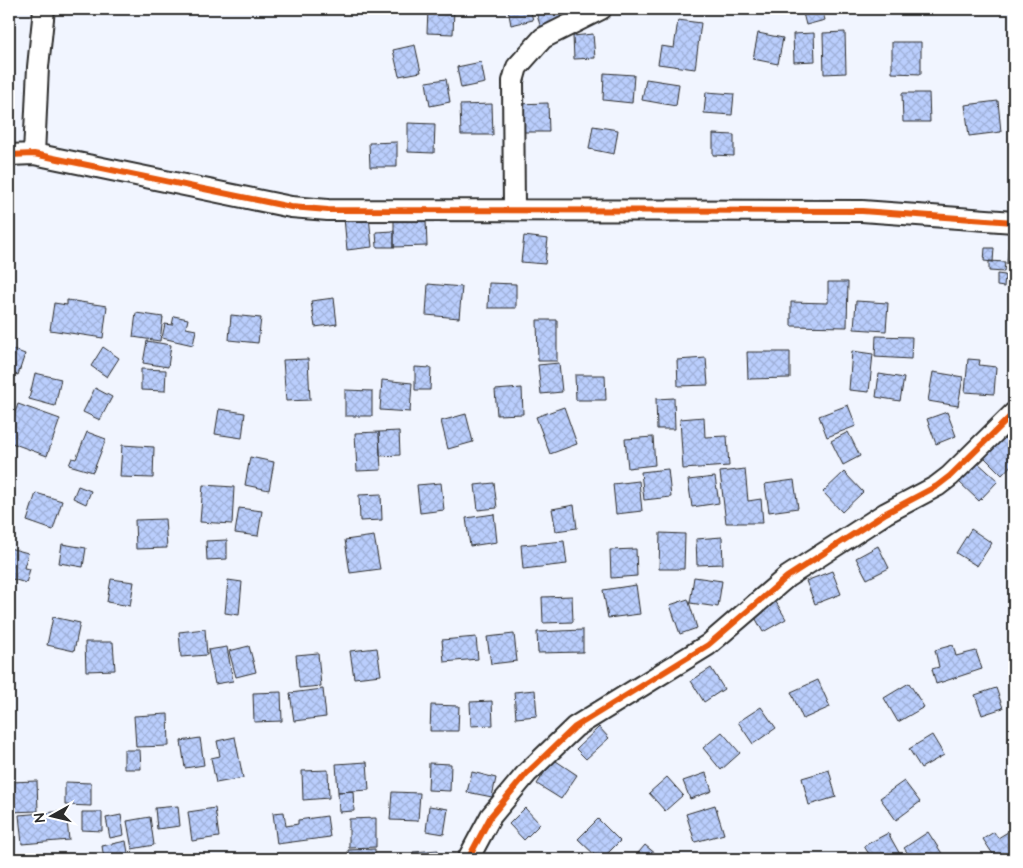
<svg xmlns="http://www.w3.org/2000/svg" width="1023" height="868" viewBox="0 0 1023 868" font-family="'Architects Daughter',sans-serif">
	<style>
		.building { fill: url(#building-cross-hatch); stroke: #2b2b2b }
		.lines { fill: none; stroke-linecap: round; stroke-linejoin: round }
		.minor-casing { stroke: #2b2b2b; stroke-width: 24 }
		.minor { stroke: #fff; stroke-width: 20 }
		.cycleway-casing { stroke: #fff; stroke-width: 9 }
		.cycleway { stroke: #e8590c; stroke-width: 6 }
	</style>
	<defs>
		<pattern id="building-cross-hatch" width="8" height="8" patternUnits="userSpaceOnUse" patternTransform="scale(1.25)"><rect width="8" height="8" fill="#bacefd"/><path d="M0 0l8 8M0 8l8-8" fill="none" stroke="#a0b1d9"/></pattern>
	</defs>
	<rect width="100%" height="100%" fill="#f1f5ff"/>
	<filter id="ink" filterUnits="userSpaceOnUse"><feTurbulence type="fractalNoise" baseFrequency=".02" numOctaves="2"/><feDisplacementMap in="SourceGraphic" scale="10" xChannelSelector="R" yChannelSelector="G"/><feConvolveMatrix kernelMatrix="1 2 1 2 8 2 1 2 1" color-interpolation-filters="sRGB"/></filter>
	<g filter="url(#ink)">
		<path class="building" d="M428,9h26l-1,25 -26,-1z
			M508,9h22l3,11 -22,5z
			M535,9h24l4,12 -22,7z
			M802,9h20l3,11 -19,5z
			M678,20l23,3 -6,46 -37,-5 3,-18 13,2z
			M845,32l1,41 -22,1 -1,-41z
			M758,33l25,5 -5,26 -25,-5z
			M814,33l1,28 -21,1 -1,-28z
			M593,34l2,24 -21,1 -1,-23z
			M892,42h29v32l-29,-1z
			M415,45l6,27 -22,4 -6,-26z
			M481,62l4,21 -24,5 -4,-21z
			M604,73l30,2 -2,28 -29,-3z
			M446,79l4,23 -20,4 -4,-24z
			M646,79l33,5 -3,22 -34,-6z
			M706,92l28,2 -2,21 -28,-2z
			M902,93h27l1,29h-27z
			M998,101l3,31 -32,4 -4,-31z
			M548,103l1,29h-32l-1,-28z
			M492,104l1,31h-32l-1,-30z
			M408,123l27,1 -1,29 -26,-1z
			M593,126l25,4 -4,24 -25,-5z
			M713,134l21,1v21l-21,-1z
			M397,142v25h-27l-1,-24z
			M369,216l3,31 -25,3 -3,-32z
			M426,220l1,26 -33,1v-26z
			M394,231v16h-17l-1,-15z
			M524,236l24,3 -3,25 -24,-2z
			M985,248h9l-1,14 -9,-1z
			M1008,248h6v16h-7z
			M989,261l16,1 -1,10 -15,-1z
			M997,274l8,1 -1,12 -7,-1z
			M828,282h20l-1,45 -56,-1v-24l37,1z
			M489,283l27,1v24h-28z
			M428,284l34,3 -3,31 -33,-3z
			M334,298l3,26 -22,3 -4,-26z
			M67,300l40,6 -4,32 -53,-8 4,-27 13,2z
			M856,301l32,2 -2,28 -32,-2z
			M136,313l27,4 -3,24 -27,-4z
			M231,315l30,3 -3,25 -29,-3z
			M174,316l14,3 -2,9 10,2 -3,15 -31,-7 3,-14 7,1z
			M537,320h20v41h-19z
			M876,336l36,1 -1,22 -36,-2z
			M147,341l24,4 -3,22 -25,-4z
			M103,347l16,11 -12,19 -16,-11z
			M9,348l16,6 -7,21 -9,-3z
			M852,351l21,3 -4,38 -20,-2z
			M747,352h43v26l-42,1z
			M706,358l2,27 -30,1 -1,-26z
			M308,359l2,41 -24,1 -3,-41z
			M968,359l12,1 -1,5 17,2 -2,27 -29,-2z
			M559,363l3,29 -21,2 -3,-29z
			M415,367l16,1 -1,22h-15z
			M141,369l25,1 -1,21 -24,-1z
			M933,372l30,5 -5,29 -30,-5z
			M35,373l26,6 -6,27 -26,-7z
			M879,374l25,4 -4,23 -24,-4z
			M575,375h30l1,25h-30z
			M382,380l30,3 -2,29 -30,-2z
			M95,388l17,9 -12,23 -17,-8z
			M522,388l1,26 -26,1 -2,-25z
			M345,390l27,1v25h-27z
			M674,398l1,31h-18l-1,-30z
			M18,404l42,15 -13,37 -38,-14v-13z
			M848,405l8,21 -29,11 -8,-21z
			M564,407l13,37 -27,10 -14,-37z
			M219,409l26,4 -3,25 -27,-4z
			M947,412l9,24 -20,8 -9,-25z
			M466,414l7,28 -25,7 -7,-28z
			M704,417l1,20 22,-1 2,30 -46,3 -3,-50z
			M399,431l1,24 -20,1 -1,-24z
			M1001,431l13,13v18l-12,13 -22,-22z
			M87,432l19,7 -13,33 -24,-7 3,-7 4,1z
			M379,432l2,38 -24,1 -2,-38z
			M848,432l12,24 -17,9 -12,-24z
			M653,437l2,28 -27,3 -3,-29z
			M122,445l32,2 -1,31 -33,-1z
			M250,457l24,5 -5,28 -24,-5z
			M976,461l22,20 -19,20 -21,-20z
			M668,469l3,28 -27,3 -3,-28z
			M745,469l3,32 13,-2 2,24h-37l-6,-51z
			M844,472l19,20 -21,20 -19,-20z
			M715,477l4,26 -27,4 -4,-27z
			M794,480l4,28 -29,4 -4,-28z
			M639,481l3,30 -26,3 -3,-30z
			M441,483l3,27 -24,3 -3,-28z
			M494,483l3,25 -19,2 -3,-25z
			M203,485l31,2 -2,37 -32,-2z
			M78,486l13,5 -5,13 -13,-6z
			M36,493l26,8 -9,29 -26,-9z
			M381,494l1,26 -22,1 -1,-26z
			M574,505l3,23 -21,3 -4,-22z
			M239,508l23,3 -4,25 -23,-3z
			M494,514l3,28 -27,4 -4,-28z
			M165,519l2,29 -31,1 -1,-29z
			M971,529l21,14 -15,23 -21,-13z
			M660,533l25,1 -1,35h-25z
			M374,536l6,33 -30,4 -5,-33z
			M722,537l1,27 -26,1 -1,-26z
			M227,540v19l-20,1 -1,-19z
			M564,541l3,23 -44,5 -2,-24z
			M62,544l24,4 -3,19 -24,-4z
			M878,546l11,22 -22,11 -11,-21z
			M9,548l19,5 -4,15 6,1 -4,14 -17,-5z
			M636,549l1,27 -26,2 -1,-28z
			M832,571l9,23 -26,10 -9,-23z
			M694,577l28,4 -4,26 -28,-4z
			M111,579l23,3 -4,24 -23,-4z
			M228,580l14,2 -3,33 -14,-2z
			M636,585l4,29 -32,4 -5,-28z
			M572,596l1,26 -30,1 -1,-26z
			M773,597l13,22 -23,13 -12,-22z
			M688,599l9,29 -17,6 -10,-29z
			M53,617l27,6 -6,28 -27,-6z
			M205,629l2,26 -26,2 -2,-25z
			M583,630v22l-45,1 -1,-21z
			M514,634l3,27 -26,3 -4,-27z
			M476,637l2,22 -34,3 -2,-22z
			M85,642h28l2,28 -29,1z
			M953,645l3,11 20,-5 6,18 -46,15 -4,-15 7,-2 -4,-17z
			M249,646l7,26 -20,5 -7,-26z
			M227,647l6,34 -18,3 -7,-34z
			M377,648l4,27 -27,3 -4,-27z
			M318,653l3,33 -22,2 -3,-33z
			M711,668l13,21 -20,13 -13,-21z
			M818,680l12,27 -27,12 -12,-27z
			M909,683l15,24 -26,15 -14,-24z
			M996,688l7,20 -21,7 -7,-20z
			M323,689l3,28 -32,4 -4,-28z
			M535,690l2,26 -21,2 -2,-26z
			M281,692l1,29 -28,1 -1,-29z
			M492,701l1,24 -22,1 -1,-24z
			M431,705l28,1 -1,25h-28z
			M761,707l15,21 -23,16 -15,-22z
			M168,714l1,32 -33,1 -2,-31z
			M599,727l10,11 -23,21 -10,-10z
			M722,732l18,21 -19,17 -18,-22z
			M932,735l12,20 -23,13 -12,-19z
			M235,737l8,41 -27,5 -5,-25 9,-2 -3,-15z
			M200,738l4,27 -19,3 -4,-27z
			M124,750h16l1,19h-17z
			M553,759l24,16 -16,24 -24,-15z
			M367,762l2,28 -31,2 -2,-28z
			M429,763l22,1 -1,27 -22,-1z
			M328,770l1,28 -26,2 -1,-29z
			M829,770l7,27 -27,8 -7,-27z
			M472,772l24,6 -4,19 -25,-5z
			M706,773l6,18 -22,8 -7,-18z
			M667,777l16,18 -18,16 -16,-18z
			M37,781l1,30 -29,1v-30z
			M904,781l16,21 -24,18 -16,-22z
			M65,782l26,1v23l-26,-1z
			M353,791l1,20 -15,1 -1,-20z
			M392,792l28,1 -2,28 -28,-1z
			M715,805l9,29 -29,8 -9,-28z
			M178,806l2,20 -23,3 -2,-21z
			M429,806l19,3 -4,25 -18,-3z
			M215,808l4,29 -27,4 -4,-29z
			M525,808l15,16 -16,16 -15,-16z
			M66,811l3,29 -47,4 -3,-29z
			M82,812h20v19l-20,-1z
			M284,812l2,14 12,-2v-4l29,-4 3,21 -53,7 -4,-31z
			M121,815l3,20 -14,3 -4,-20z
			M150,817l4,28 -22,4 -5,-28z
			M376,818v29l-27,1v-29z
			M598,819l22,22 -18,18h-3l-21,-20z
			M1011,830l3,5v24h-18l-13,-20 11,-7 4,6z
			M928,832l15,23 -7,4h-24l-8,-11z
			M888,833l14,25 -30,1 -8,-13z
			M126,841l3,18h-25l-2,-13z
			M645,845l17,14h-29z
			M375,849v10h-26l-1,-9z
			M438,850l1,9h-26v-7z"/>
		<g class="lines">
			<g class="minor-casing">
				<path id="minor" d="M34,154l4,-87 6,-58
					M9,155l25,-1 257,53 37,3 534,1 152,11
					M514,210l-1,-129 4,-14 26,-29 58,-29
					M468,859l23,-43 36,-43 48,-46 133,-82 79,-68 99,-64 51,-27 13,-10 64,-63"/>
			</g>
			<use href="#minor" class="minor"/>
			<g class="cycleway-casing">
				<path id="cycleway" d="M9,155l25,-1 257,53 37,3 534,1 152,11
					M468,859l23,-43 36,-43 48,-46 133,-82 79,-68 99,-64 51,-27 13,-10 64,-63"/>
			</g>
			<use href="#cycleway" class="cycleway"/>
		</g>
	</g>
	<rect width="1023" height="868" fill="none" stroke="#fff" stroke-width="30"/>
	<rect x="15" y="15" width="993" height="838" fill="none" stroke="#2b2b2b" stroke-width="2" filter="url(#ink)"/>
	<g transform="translate(52 816) rotate(262)" stroke="#ffffff" stroke-width="4" paint-order="stroke">
	<path d="M0-4L9 19L0 12L-9 19Z" fill="#2b2b2b"/>
	<text y="-8" font-size="14" font-weight="bold" text-anchor="middle" fill="#2b2b2b">N</text>
	</g>
</svg>
